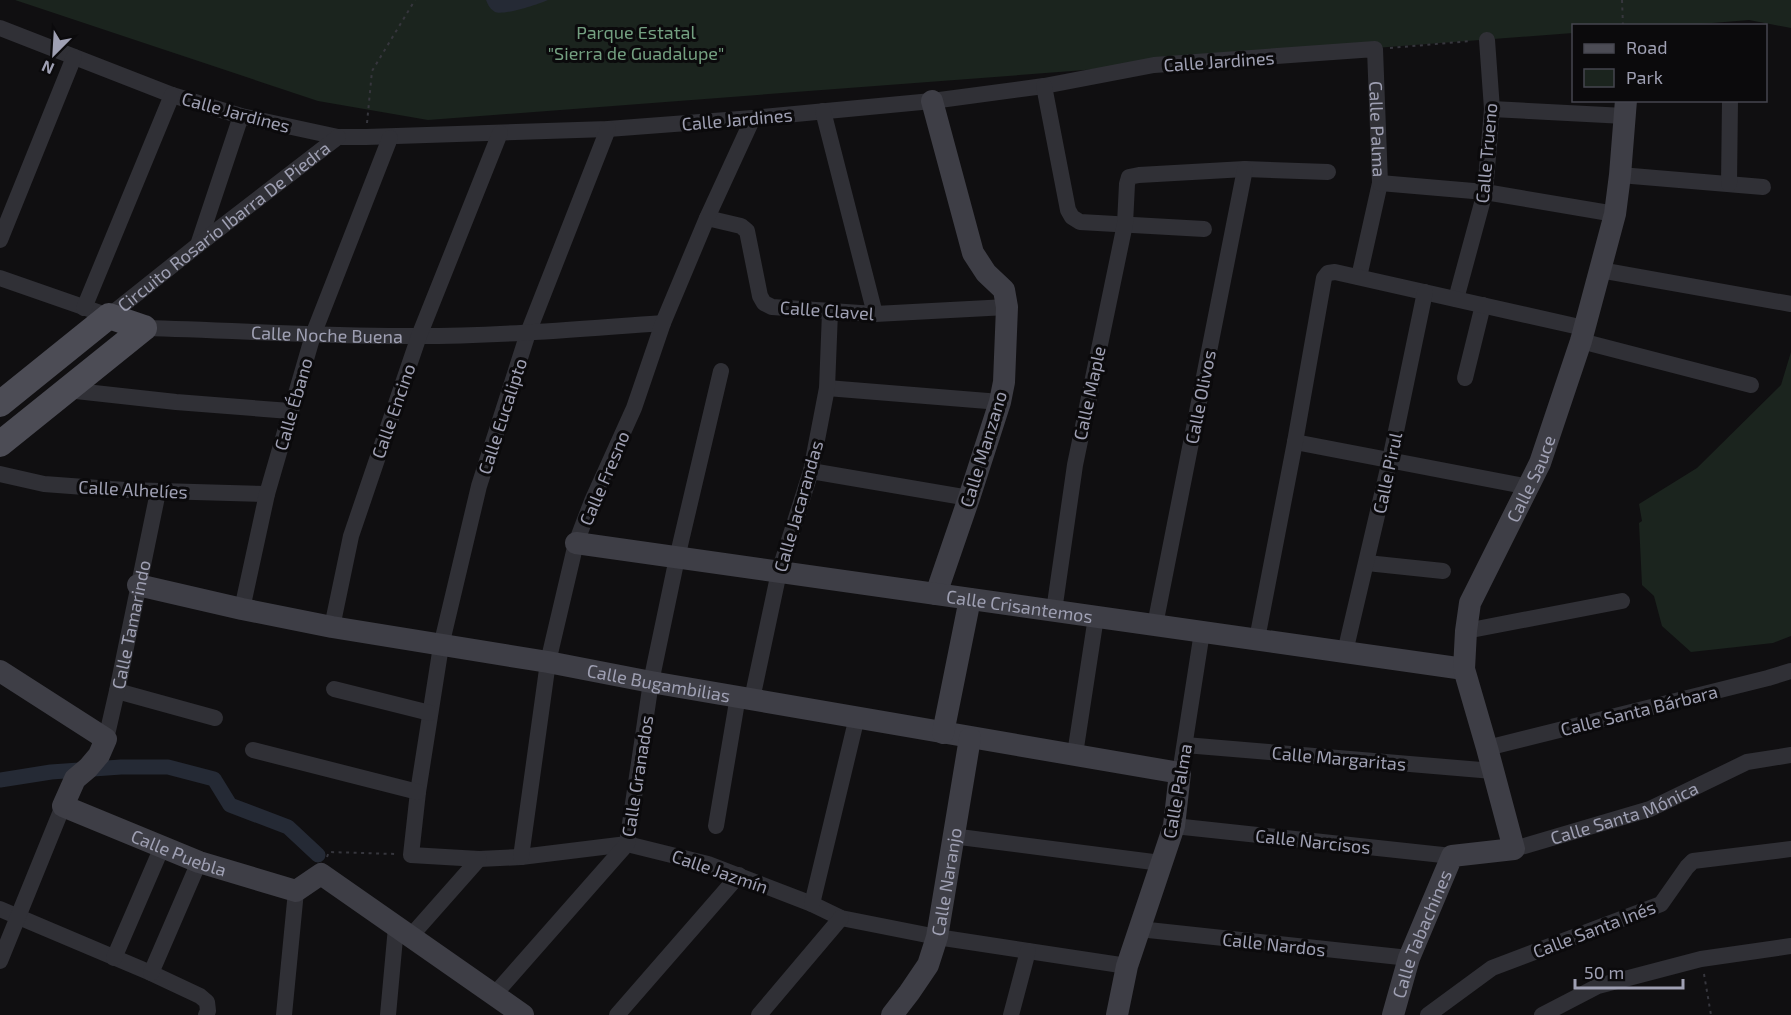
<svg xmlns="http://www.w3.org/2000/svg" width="1791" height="1015" viewBox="0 0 1791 1015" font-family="'Exo 2',sans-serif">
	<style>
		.green { fill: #1b241e }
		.water { fill: #252a35 }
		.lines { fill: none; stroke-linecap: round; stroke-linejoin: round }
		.canal { stroke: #252a35; stroke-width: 15 }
		.path { stroke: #36363d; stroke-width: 2; stroke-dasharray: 3 4.5; stroke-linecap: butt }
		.street { stroke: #303036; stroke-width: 16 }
		.secondary { stroke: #3e3e46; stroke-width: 22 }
		.primary { stroke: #4c4c55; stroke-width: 26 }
		.labels { text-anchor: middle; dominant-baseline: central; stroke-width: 6; stroke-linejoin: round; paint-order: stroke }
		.park-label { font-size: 18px; fill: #74a081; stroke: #0b0a0c }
		.street-label { font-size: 18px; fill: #9fa0b3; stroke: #0b0a0c }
	</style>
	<rect width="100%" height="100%" fill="#100f11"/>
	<path class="green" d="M15,0h1776v28l-42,-8 -73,6h-102l-1,7 -1145,87 -110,-19z
		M1791,352v284l-18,7 -82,9 -29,-26 -8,-30 -12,-11 -3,-62 3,-2 -3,-17 58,-36 84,-83z"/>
	<path class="water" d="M486,0h62c-9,4 -45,16 -53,12 -5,-3 -7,-7 -9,-12z"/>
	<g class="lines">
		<path class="canal" d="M0,780l51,-8 70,-5h47l46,12 16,26 58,22 30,28"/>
		<path class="path" d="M1622,0l1,26
			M1390,48l81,-7
			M367,123l5,-52 43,-71
			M327,857l2,-5 67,2
			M1704,974l7,41"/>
		<g class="street">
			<path id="s1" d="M0,28l172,67 69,21 97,21h28l242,-8 145,-11 179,-17 112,-15 110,-21 221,-16 5,134 -21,94"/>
			<path d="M1044,86l24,124 4,7 8,5 124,7"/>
			<path d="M1492,109l133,7"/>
			<path d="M823,111l52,203"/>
			<path d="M608,129l-80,204 -49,153 -38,160 -23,146 -7,63 68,4 42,-2 106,-13 81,20 104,40 29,14 96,19 190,29"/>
			<path d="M1620,175l143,12"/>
			<path d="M1380,183l105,9 130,22"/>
			<path d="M1729,184l1,-84"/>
			<path d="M707,218l34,8 6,5 13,65 4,7 8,4 103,7 132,-7"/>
			<path d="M0,240l74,-183"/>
			<path d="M198,245l43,-129"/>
			<path d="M1600,270l191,34"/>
			<path id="s2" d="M0,278l109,38 89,-71 140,-108"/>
			<path d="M1456,299l29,-107 7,-83 -5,-69"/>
			<path d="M84,308l88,-213"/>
			<path id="s3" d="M144,328c91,2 182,9 273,8 82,0 164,-7 246,-13"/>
			<path d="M1581,341l170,44"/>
			<path d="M1465,378l18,-73"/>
			<path d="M827,388l173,14"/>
			<path d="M67,390l109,12 114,9"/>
			<path d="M1295,442l234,45"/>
			<path d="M811,471l158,27"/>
			<path d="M0,474l44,10 81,6 142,4"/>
			<path d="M1367,563l76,8"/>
			<path d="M242,609l25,-115 46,-159 77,-197"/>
			<path d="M1054,611l21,-146 50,-241 2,-40 2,-7 10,-2 106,-6 83,3"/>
			<path d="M1155,625l90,-456"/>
			<path d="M332,627l19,-91 68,-200 81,-203"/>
			<path d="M1466,631l156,-30"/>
			<path d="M1257,639l38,-197 29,-164 4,-5 7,-1 249,56"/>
			<path d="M1345,652l45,-192 35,-168"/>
			<path d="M334,689l96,24"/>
			<path d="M117,691l98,27"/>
			<path d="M752,699l27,-127 32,-101 16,-83 3,-76"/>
			<path id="s4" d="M106,739l11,-48 41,-199"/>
			<path d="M1185,745l308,26"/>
			<path d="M1487,748l281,-70 23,-7"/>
			<path d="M253,750l165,42"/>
			<path d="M1075,754l21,-137"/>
			<path d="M1180,773l22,-141"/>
			<path d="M716,826l22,-130"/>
			<path d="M1174,826l278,30"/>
			<path d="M952,836l209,27"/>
			<path id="s5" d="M1514,849l136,-40 97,-47 44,-7"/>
			<path d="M521,857l27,-195 28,-119 16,-42 42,-93 29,-85 44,-105 46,-100"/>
			<path d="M812,904l45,-187"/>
			<path d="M0,909l151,64 49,23 7,6 1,9 -2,4"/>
			<path d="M1139,929l270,29"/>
			<path d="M410,937l69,-78"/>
			<path d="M114,958l48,-111"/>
			<path d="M0,961l63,-155"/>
			<path d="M151,973l48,-111"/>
			<path d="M494,995l133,-151 24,-162 26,-124 44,-187"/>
			<path d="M284,1015l12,-124"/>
			<path d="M388,1015l8,-88"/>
			<path d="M617,1015l122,-140"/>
			<path d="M759,1015l82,-97"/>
			<path d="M1011,1015l17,-64"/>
			<path d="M1428,1015l64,-47 169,-64 26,-37 6,-6 98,-12"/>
			<path d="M1542,1015l56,-29 103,-27 90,-13"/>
		</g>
		<g class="secondary">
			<path d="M932,101l41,152 13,20 18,17 3,17 -3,75 -4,20 -31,96 -33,96"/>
			<path id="s6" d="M576,543l888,126"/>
			<path id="s7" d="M138,585l104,24 90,18 216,35 103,20 529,91 -6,53 -47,140 -10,49"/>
			<path id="s8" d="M0,671l106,68 -7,16 -11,13 -13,11 -12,27 136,56 97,29 25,-17 202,141"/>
			<path d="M943,733l27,-134"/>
			<path id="s9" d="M892,1015l17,-22 19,-28 9,-28 33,-199"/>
			<path id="s10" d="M1393,1015l16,-57 43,-102 62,-7 -27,-101 -23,-79 2,-38 4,-28 70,-140 41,-122 34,-127 5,-39 6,-75"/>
		</g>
		<path class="primary" d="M0,404l109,-88 35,12
			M0,444l144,-116"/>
	</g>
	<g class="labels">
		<g class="park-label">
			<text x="636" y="32">Parque Estatal<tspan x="636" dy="21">"Sierra de Guadalupe"</tspan></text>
		</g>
		<g class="street-label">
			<text transform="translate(1219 61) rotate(-4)">Calle Jardines</text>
			<text transform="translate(236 112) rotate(15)">Calle Jardines</text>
			<text transform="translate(737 119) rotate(-5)">Calle Jardines</text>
			<text stroke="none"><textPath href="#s1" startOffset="1478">Calle Palma</textPath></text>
			<text transform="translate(1486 153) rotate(-85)">Calle Trueno</text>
			<text stroke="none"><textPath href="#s2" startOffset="261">Circuito Rosario Ibarra De Piedra</textPath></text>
			<text transform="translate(827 310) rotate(4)">Calle Clavel</text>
			<text stroke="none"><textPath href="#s3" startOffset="183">Calle Noche Buena</textPath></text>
			<text transform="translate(1089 393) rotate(-78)">Calle Maple</text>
			<text transform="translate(1200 397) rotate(-79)">Calle Olivos</text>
			<text transform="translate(293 404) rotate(-74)">Calle Ébano</text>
			<text transform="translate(393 411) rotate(-71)">Calle Encino</text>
			<text transform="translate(502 416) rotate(-72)">Calle Eucalipto</text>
			<text transform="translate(983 449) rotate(-73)">Calle Manzano</text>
			<text transform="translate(1387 473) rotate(-78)">Calle Pirul</text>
			<text transform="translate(604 478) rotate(-67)">Calle Fresno</text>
			<text stroke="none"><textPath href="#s10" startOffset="624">Calle Sauce</textPath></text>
			<text transform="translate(133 489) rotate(3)">Calle Alhelíes</text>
			<text transform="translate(798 506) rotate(-74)">Calle Jacarandas</text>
			<text stroke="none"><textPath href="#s6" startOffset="448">Calle Crisantemos</textPath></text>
			<text stroke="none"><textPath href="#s4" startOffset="117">Calle Tamarindo</textPath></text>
			<text stroke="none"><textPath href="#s7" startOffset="530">Calle Bugambilias</textPath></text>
			<text transform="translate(1639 710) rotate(-14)">Calle Santa Bárbara</text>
			<text transform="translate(1339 758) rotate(5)">Calle Margaritas</text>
			<text transform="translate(637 776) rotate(-81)">Calle Granados</text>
			<text transform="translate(1177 791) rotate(-80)">Calle Palma</text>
			<text stroke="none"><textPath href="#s5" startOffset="116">Calle Santa Mónica</textPath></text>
			<text transform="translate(1313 841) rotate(6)">Calle Narcisos</text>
			<text stroke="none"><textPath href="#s8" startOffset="332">Calle Puebla</textPath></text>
			<text transform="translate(720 871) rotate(19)">Calle Jazmín</text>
			<text stroke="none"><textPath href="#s9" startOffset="147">Calle Naranjo</textPath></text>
			<text transform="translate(1594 929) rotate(-21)">Calle Santa Inés</text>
			<text stroke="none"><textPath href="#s10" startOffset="86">Calle Tabachines</textPath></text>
			<text transform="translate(1274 944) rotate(6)">Calle Nardos</text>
		</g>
	</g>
	<rect x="1572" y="24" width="195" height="78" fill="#0b0a0c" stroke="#46464f" stroke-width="1.5"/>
	<rect x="1584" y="44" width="30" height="9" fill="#4c4c55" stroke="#46464f" stroke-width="1.5"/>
	<text x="1626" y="54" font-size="18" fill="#9fa0b3">Road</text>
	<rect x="1584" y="69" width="30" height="18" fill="#1b241e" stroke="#46464f" stroke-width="1.5"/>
	<text x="1626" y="84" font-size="18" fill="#9fa0b3">Park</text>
	<g transform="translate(54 54) rotate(204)" stroke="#0b0a0c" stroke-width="4.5" paint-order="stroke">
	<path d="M0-4.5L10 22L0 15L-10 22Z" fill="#9fa0b3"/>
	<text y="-9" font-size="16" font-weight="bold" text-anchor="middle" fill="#9fa0b3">N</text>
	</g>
	<path d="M1575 979v9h108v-9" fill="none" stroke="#9fa0b3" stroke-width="3"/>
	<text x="1584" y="979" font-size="18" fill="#9fa0b3" stroke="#0b0a0c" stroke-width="4.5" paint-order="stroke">50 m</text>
</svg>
